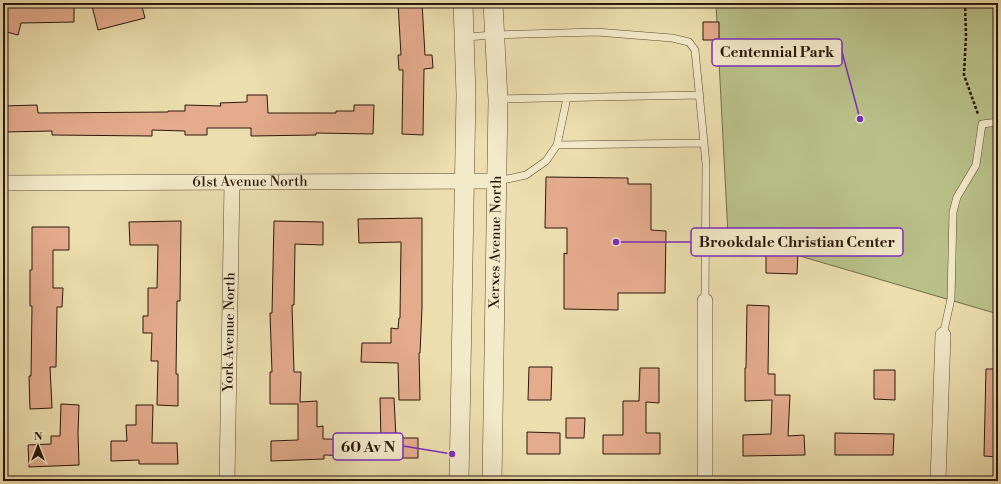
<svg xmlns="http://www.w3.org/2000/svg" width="1001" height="484" viewBox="0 0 1001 484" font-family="'Libre Bodoni',serif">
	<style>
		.green { fill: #b9c189; stroke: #726c4a }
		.building { fill: #e4ab8d; stroke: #2b170c }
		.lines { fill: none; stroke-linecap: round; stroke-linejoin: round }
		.service-casing { stroke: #5b4934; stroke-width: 8 }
		.minor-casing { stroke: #5b4934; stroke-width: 16 }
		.tertiary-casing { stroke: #5b4934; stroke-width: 20 }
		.path { stroke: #2b170c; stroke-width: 2.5; stroke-dasharray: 3 2; stroke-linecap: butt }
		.service { stroke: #f3eaca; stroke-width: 7 }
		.minor { stroke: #f3eaca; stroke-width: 15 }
		.tertiary { stroke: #f3eaca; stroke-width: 19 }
		.labels { text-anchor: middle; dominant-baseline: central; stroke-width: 3.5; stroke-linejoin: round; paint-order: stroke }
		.street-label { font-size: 14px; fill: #2b170c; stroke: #f3eaca }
		.leader { fill: none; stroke: #7b2cbf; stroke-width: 1.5 }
		.callout-dot { fill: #7b2cbf; stroke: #f3eaca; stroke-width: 1.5 }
		.callout { fill: #f3eaca; stroke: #7b2cbf; stroke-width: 1.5 }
		.callout-label { font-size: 15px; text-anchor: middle; font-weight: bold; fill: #2b170c }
	</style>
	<rect width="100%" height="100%" fill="#ecdeae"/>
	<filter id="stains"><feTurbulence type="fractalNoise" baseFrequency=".005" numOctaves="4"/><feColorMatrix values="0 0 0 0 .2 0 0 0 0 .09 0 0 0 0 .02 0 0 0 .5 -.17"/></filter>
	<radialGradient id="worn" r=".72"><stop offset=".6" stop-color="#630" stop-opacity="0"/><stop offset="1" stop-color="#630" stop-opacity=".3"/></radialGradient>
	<path class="green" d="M716,3h282v311l-270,-79z"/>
	<path class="building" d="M3,3h71v19l-53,1 -3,12 -15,-4z
		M106,3h35l4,15 -47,12 -6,-24z
		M398,3h24l3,52h7l1,13 -9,1 -1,66 -21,-1 1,-64h-4l-1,-15h3z
		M703,22h16v18h-16z
		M247,95h20l1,18h68v-2h18v-6h20l-1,29 -57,-1v2l-65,1v-8h-44v7h-22v-4l-33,-1v6l-100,-1v-4l-49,1v-26l34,-1 1,8 130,-1v-1h17v-6l36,1 -1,-3 27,-1z
		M546,177l82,1v6h23v46l15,1 -1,62h-47v17l-54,-1v-56l3,1v-26h-22z
		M422,218v90l-2,45h-1l1,47h-21l-1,-37 -37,-1 1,-19h29v-15l7,1 1,-11h1l1,-76 -42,1 -1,-24z
		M181,221l-1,80h-3l-1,73h2v32l-21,-1 1,-44h-7l1,-28h-9v-17h5v-28h9l1,-43h-28l-1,-23z
		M274,221l49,1v23l-28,-1 -1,61h-2l2,67h7l-1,30 17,-1v26l6,-1v13l58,1 -1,-42h14l2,40h22v20h-32v-1l-62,-2v4l-53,2v-20l27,-1v-36h-28v-32h2l-2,-59h2z
		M32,227h37v23h-16v38h10l-1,19h-5l-1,60h-6l2,41 -22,1 -1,-33h2l1,-70h-2v-36h2z
		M766,251l32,1 -1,22 -31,-1z
		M747,305l22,1 -1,68h7v21h15l-2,41 16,-1 1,20 -62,1v-21l28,-1 1,-34 -27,1v-33h1z
		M529,367h23l-1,33h-23z
		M640,368h19v35l-13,-1v31h14v21h-57v-19h20v-34h16z
		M986,369h12v88l-14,-1z
		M874,370h21v30l-21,-1z
		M61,404l18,1 -1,28 1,32 -50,2 -1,-22 23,-1v-8h9z
		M136,405h17l-1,38h25l1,21h-39v-4l-28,1v-20h16l-1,-16h10z
		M566,418h19l-1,20h-18z
		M527,432l33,1v21h-33z
		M835,433l59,1 -1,21h-58z"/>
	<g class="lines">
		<g class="service-casing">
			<path id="service" d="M465,37l30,-2 101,-3 76,6 17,4 6,8 11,114 -1,137
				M498,99l202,-4
				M557,145l147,-2
				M498,181l28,-6 20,-14 11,-16 10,-47
				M943,335l8,-36 2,-87 4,-15 19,-32 6,-41 16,-2"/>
		</g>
		<g class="minor-casing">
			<g id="minor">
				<path id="s1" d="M3,183l494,-2"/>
				<path id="s2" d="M227,481l5,-298"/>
				<path d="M705,481v-180"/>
				<path d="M938,481l5,-146"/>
			</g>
		</g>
		<g class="tertiary-casing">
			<g id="tertiary">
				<path d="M459,481l7,-386 -3,-92"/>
				<path id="s3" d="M492,481l6,-381 -5,-97"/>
			</g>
		</g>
		<path class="path" d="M965,3l1,32 -2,40 14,39"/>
		<use href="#service" class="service"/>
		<use href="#minor" class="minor"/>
		<use href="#tertiary" class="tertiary"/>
	</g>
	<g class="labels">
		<g class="street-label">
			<text stroke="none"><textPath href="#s1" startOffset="247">61st Avenue North</textPath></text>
			<text stroke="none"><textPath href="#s3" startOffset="239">Xerxes Avenue North</textPath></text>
			<text stroke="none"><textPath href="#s2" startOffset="149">York Avenue North</textPath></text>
		</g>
	</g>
	<path class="leader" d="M860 119L842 52M616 242L691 242M452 454L403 446"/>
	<g class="callout-dot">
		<circle cx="860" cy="119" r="4"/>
		<circle cx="616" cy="242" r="4"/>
		<circle cx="452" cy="454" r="4"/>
	</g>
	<g class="callout">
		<rect x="712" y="39" width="130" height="27" rx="4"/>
		<rect x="691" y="228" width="212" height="28" rx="4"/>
		<rect x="333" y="433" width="70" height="27" rx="4"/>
	</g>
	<g class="callout-label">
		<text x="777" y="57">Centennial Park</text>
		<text x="797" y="247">Brookdale Christian Center</text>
		<text x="368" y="452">60 Av N</text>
	</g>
	<rect width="1001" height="484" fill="none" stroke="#ecdeae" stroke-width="16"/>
	<rect x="4" y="4" width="993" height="476" fill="none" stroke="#2b170c" stroke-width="2"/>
	<rect x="8" y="8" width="985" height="468" fill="none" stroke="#2b170c"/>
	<g transform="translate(38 446)" stroke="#f3eaca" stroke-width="3" paint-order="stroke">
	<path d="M0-3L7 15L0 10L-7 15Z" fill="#2b170c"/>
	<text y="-6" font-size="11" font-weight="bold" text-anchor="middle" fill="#2b170c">N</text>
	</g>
	<rect width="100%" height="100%" filter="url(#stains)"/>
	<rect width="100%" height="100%" fill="url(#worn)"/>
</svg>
